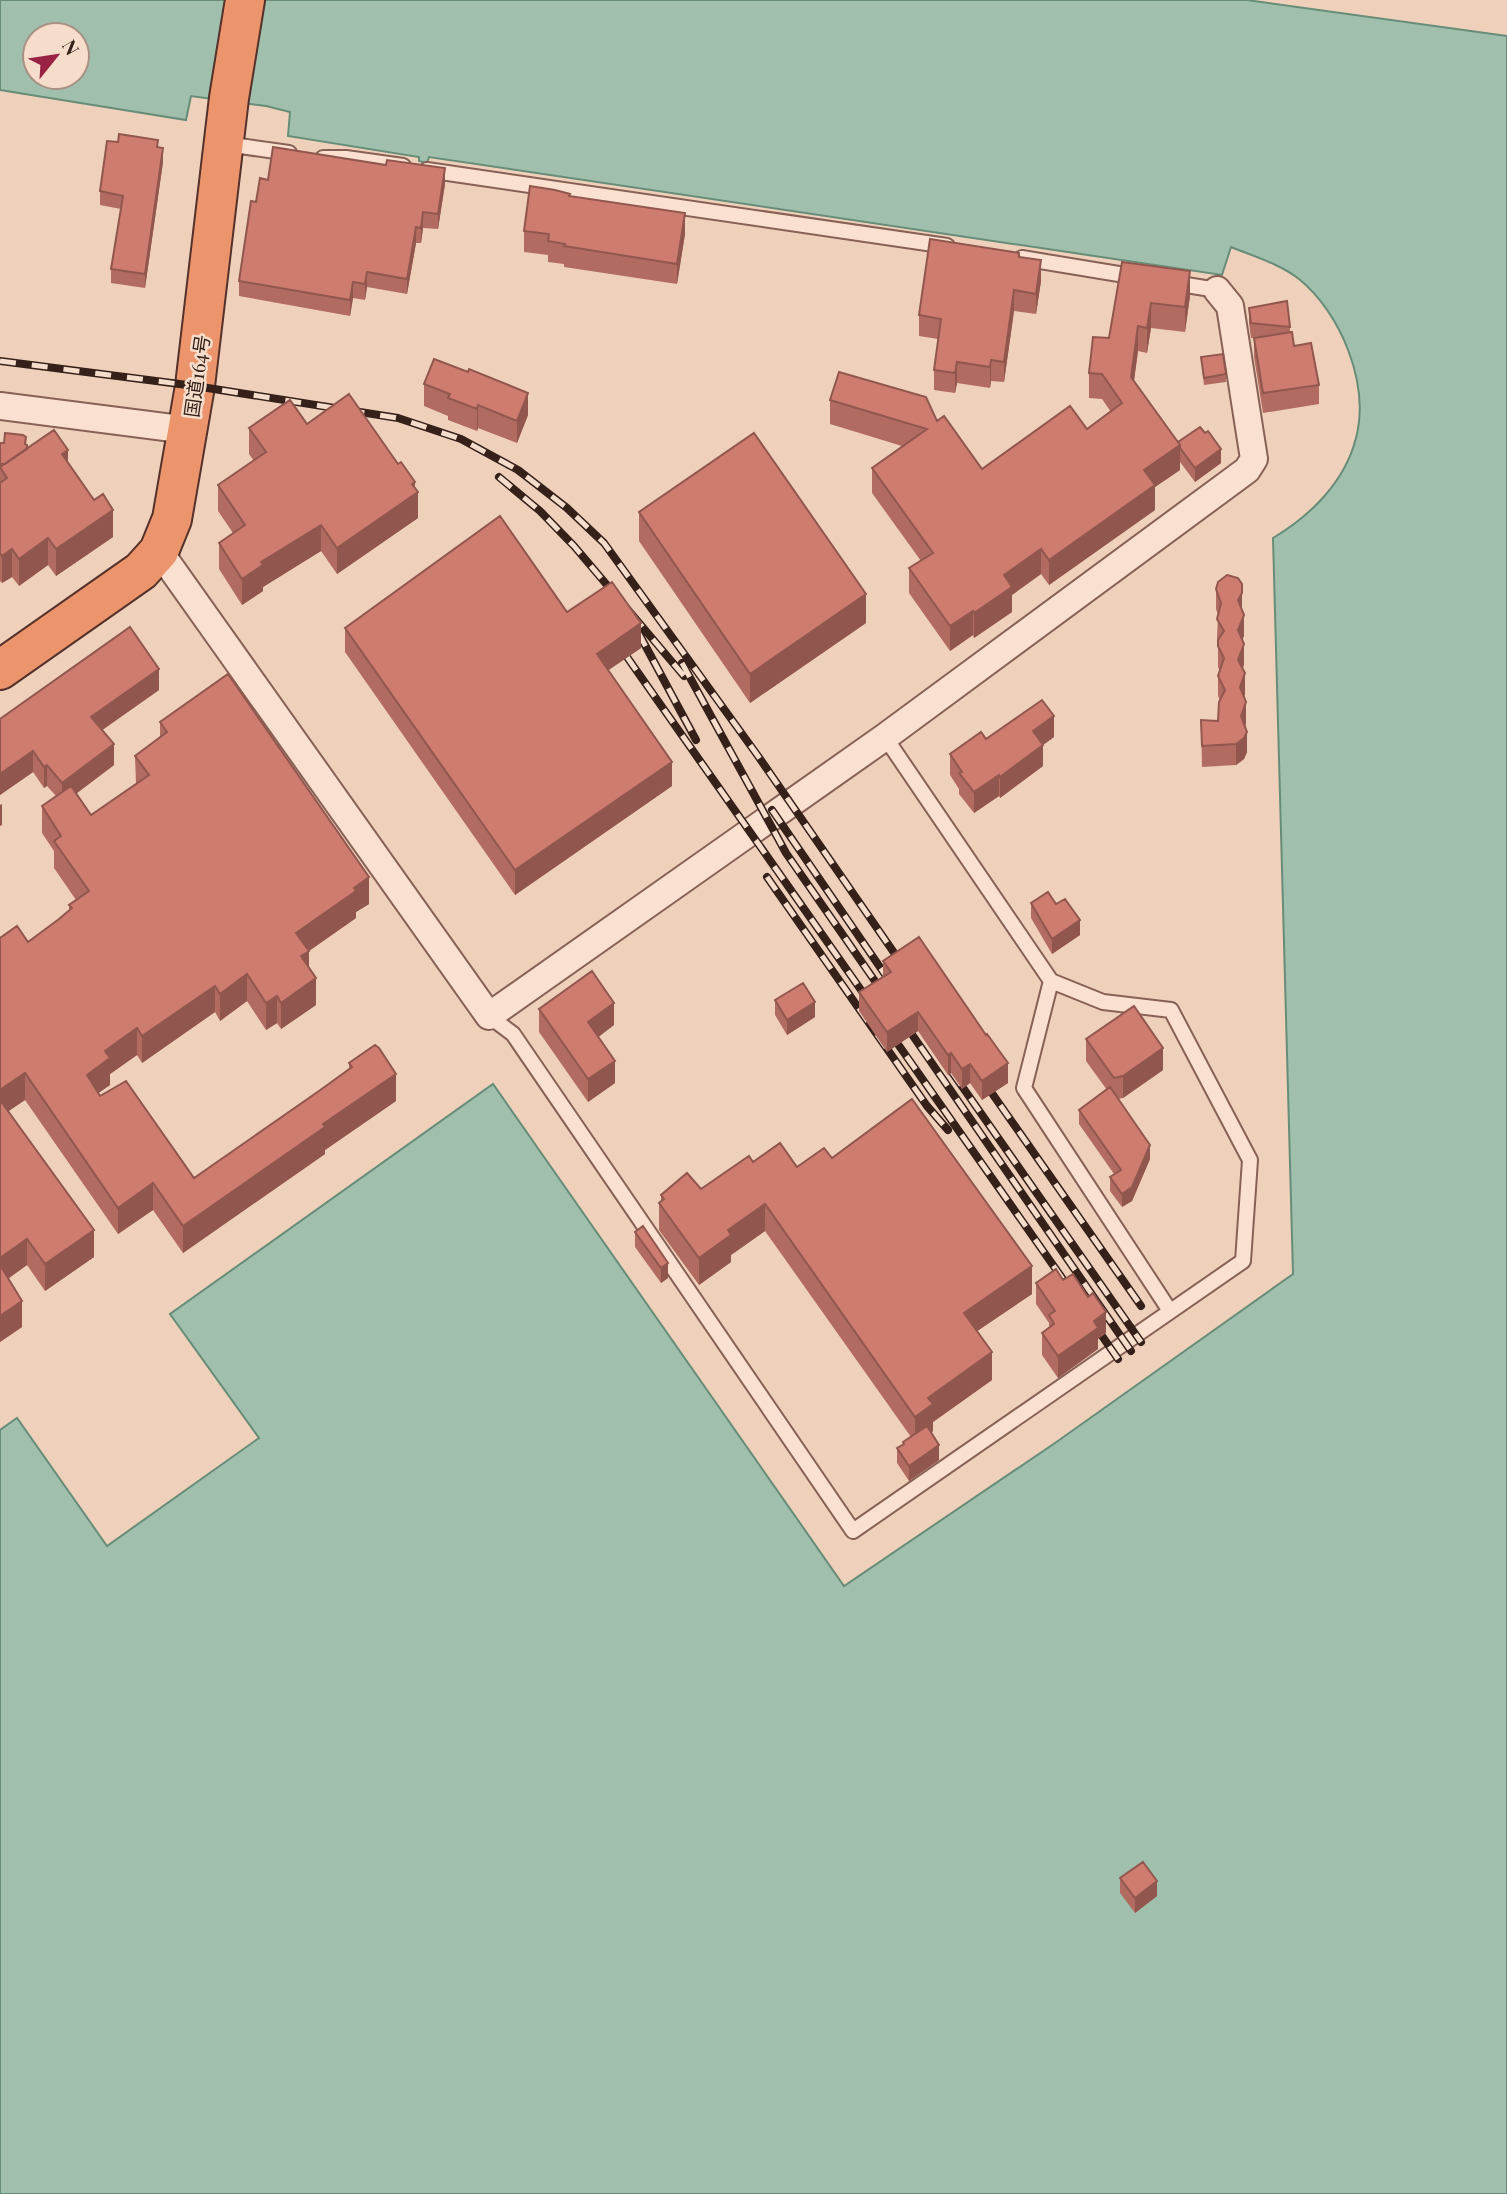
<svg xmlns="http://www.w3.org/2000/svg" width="1507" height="2194" viewBox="0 0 1507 2194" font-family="'Playfair Display','Noto Sans JP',serif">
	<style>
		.water { fill: #a0c0ad; stroke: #678d79; stroke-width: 2; fill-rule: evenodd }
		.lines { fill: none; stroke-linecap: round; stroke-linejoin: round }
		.service-casing { stroke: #876155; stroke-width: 18 }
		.minor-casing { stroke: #876155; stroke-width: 30 }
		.trunk-casing { stroke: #54312a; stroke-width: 42 }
		.service { stroke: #fae0cf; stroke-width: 14 }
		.minor { stroke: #fae0cf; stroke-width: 26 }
		.trunk { stroke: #ec956c; stroke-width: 38 }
		.rail-casing { stroke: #35201a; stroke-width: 8 }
		.rail { stroke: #f6ddcb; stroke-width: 5; stroke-dasharray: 16; stroke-linecap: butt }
		.wall { fill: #b26b60 }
		.shaded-wall { fill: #91574e }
		.building { fill: #cf7c70; stroke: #91574e; stroke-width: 2 }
		.labels { text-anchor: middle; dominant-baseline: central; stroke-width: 5; stroke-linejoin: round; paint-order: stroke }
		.street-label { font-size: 19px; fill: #35201a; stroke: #f6ddcb }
	</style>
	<rect width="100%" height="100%" fill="#efd1bb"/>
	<path class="water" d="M0,0h1247l260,36v2158h-1507v-764l17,-12 90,128 152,-108 -89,-124 323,-230 351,502 211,-143 238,-169 -20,-736c37,-22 72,-56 83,-100 14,-54 -15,-125 -57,-159 -19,-15 -46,-23 -68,-32l-9,28 -793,-118 -2,6 -8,-2v-4l-131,-21 2,-24 -24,-6 -75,-10 -5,24 -186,-30zM35,35h42v42h-42z"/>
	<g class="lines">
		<g class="service-casing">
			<path id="service" d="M226,144l63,9
				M323,158h23l57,8
				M427,170l520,76
				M1022,258l115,19
				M1174,283l43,7
				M1051,981l-27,107 146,223
				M489,1016l24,18 340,497 390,-270 7,-101 -79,-150 -68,-8 -52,-21 -166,-244"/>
		</g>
		<g class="minor-casing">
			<path id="minor" d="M0,406l188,24
				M159,551l330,465 396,-279 362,-267 7,-11 -24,-153 -13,-16"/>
		</g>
		<g class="trunk-casing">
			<path id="trunk" d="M0,670l141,-99 18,-20 13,-32 23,-133 34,-288 16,-98"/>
		</g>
		<use href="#service" class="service"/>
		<use href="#minor" class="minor"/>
		<use href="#trunk" class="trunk"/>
		<g class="rail-casing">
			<path id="rail" d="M0,361l195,25 203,32 63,21 57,31 49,38 37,35 154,213 148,214
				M499,477l41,34 34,35 110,130
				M638,632l58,108
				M627,657l246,350
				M682,663l104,190 100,144
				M772,810l123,179
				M767,877l160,229 21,24
				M902,1020l229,331
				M888,1030l179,255
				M952,1072l189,270
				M982,1079l159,227
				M1091,1320l27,39"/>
		</g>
		<use href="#rail" class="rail"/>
	</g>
	<path class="wall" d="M158,148l5,14 -18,126 -34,-5v-14l10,-60 -21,-4v-14z
		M268,180l177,4 -7,45 -15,-1 -2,15h-5l-9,51 -40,-7 -2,13 -12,-2 -3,18 -111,-20v-15l17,-79z
		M570,196l115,38 -8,50 -113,-17v-3l-16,-2v-7l-24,-3v-21z
		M1019,257l22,24 -5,33 -22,-3 -10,71 -13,-1 -1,7 -33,-5 -2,10 -21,-3v-20l4,-31 -19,-3v-21z
		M1122,262l68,34 -5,36 -34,-4 -4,25 -9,-2 -4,30 44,61 43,21 -26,19 -15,-20v8l-25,17v23l-106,75 -8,-11 -29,21v17l-38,26 -1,-3 -23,16 -41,-58v-25l12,-7 -49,-68v-25l30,-22 -72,-22v-24l107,21 45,48 105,-40 24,-17 -9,-13 -13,-1v-25l20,-35z
		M1249,308l41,19v5l4,14 25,39v19l-56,9 -9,-56v-19h-3l-2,-15z
		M1201,357l25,17v8l-22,3z
		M424,384l104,31 -11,28 -39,-15 -1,3 -29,-11v-4l-24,-10z
		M307,424l108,64 3,30 -81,56 -16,-23 -58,36v4l-21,14 -23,-36v-26l14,-10 -15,-22v-26l36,-24 -5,-7v-26z
		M0,443l26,1 1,5 41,13 45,75 -57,39 -8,-11 -29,21 -7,-9 -10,6 -2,-2z
		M639,512l227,111 -116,80 -111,-162z
		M1216,589l26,21 2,54 -1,5 4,83 -3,7 -8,6 -34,2 -1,-47 17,1 2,-21 -2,-4v-20l2,-5 -2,-4v-25l-1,-3 1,-24 -2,-6z
		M567,612l74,36 -33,22 64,116 -157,109 -170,-243v-24z
		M159,690l-57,40 12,35 -38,29 15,21 45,-31 -1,-28 25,-18v-16l209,182 -13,8v6l-47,33v17l7,37 -35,24 -4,-6 -11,7 -19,-29 -27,20 -5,-9 -73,51 -5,-8 -27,19v11l-12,8 96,85 155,-109v-6l47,38 -71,49v4l-142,99 -30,-43 -35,24 -93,-134 -17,11 86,146 -49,34 -18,-26 -19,14 14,48 -22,15v-404l28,4 41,-31v-6l7,-5 -22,-32v-17l-12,-18v-27l14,-10 -9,-10 -3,2 -11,-16 -33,23v-76z
		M1054,737l-11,8v21l-43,32 -1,-2 -25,17 -15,-19v-5l-9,-14v-21l36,-15z
		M1031,903l49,32 -28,19 -21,-36z
		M883,961l125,122 -26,17 -12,-17 -8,6 -11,-16 -3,2 -30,-44 -31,21 -28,-41v-19l24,-16z
		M775,1000l40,17 -28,18 -12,-20z
		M539,1009l75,16 -16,12 17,46 -27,19 -49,-70z
		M1086,1039l77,31 -40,28 -5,1 32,60 -18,42 -10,6 -12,-16v-14l4,-3 -35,-50v-14l28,-20 -21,-29z
		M832,1158l200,136 -55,37 15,49 -59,42v9l-2,2 8,27 -30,21 -12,-18v-15l6,-3v-3l8,-5 -146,-206 -34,24v7l-32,23 -40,-55v-27l2,-2v-6l40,-6 52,-27 44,5z
		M635,1232l33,46 -7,5 -26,-36z
		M1063,1280l43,53 -8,6v10l-40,29 -16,-23v-22l7,-5v-5l-13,-19v-21z
		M1120,1878l37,18 -22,17 -15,-20z"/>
	<path class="shaded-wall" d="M163,148v14l-18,126v-14z
		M445,168v16l-7,45v-15z
		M423,212v16l-2,15v-15z
		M685,213v21l-8,50v-20z
		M416,227v16l-9,51v-15z
		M1041,260v21l-5,33v-20z
		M1190,271v25l-5,36v-25z
		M367,272v15l-2,13v-16z
		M353,282v16l-3,18v-16z
		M1014,290v21l-10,71v-20z
		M1151,303v25l-4,25v-25z
		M1138,326v25l-7,51v-25z
		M991,360v21l-1,7v-21z
		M957,362v21l-2,10v-20z
		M528,393v22l-11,28v-22z
		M478,405v23l-1,3v-22z
		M1180,445v25l-25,17v23l-106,75v-25l95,-90z
		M1221,449v14l-26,19v-14z
		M68,450v27l-6,-23z
		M415,482v12l3,-2v26l-81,56v-26z
		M113,510v27l-57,39v-27z
		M321,525v26l-58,36v4l-21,14v-26l19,-17z
		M48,538v27l-29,21v-27z
		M12,549v28l-10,6v-27z
		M1041,549v25l-29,21v17l-38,26v-25l30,-38z
		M1242,584v30l-4,-14z
		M866,594v29l-116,80v-29z
		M973,611v24l-23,16v-25z
		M1244,615v21l-6,15v-21z
		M641,623v25l-44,30v-24z
		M1244,644v20l-6,17v-21z
		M159,669v21l-68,48v-21z
		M1245,673v21l-5,14v-21z
		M1246,702v21l-5,13v-20z
		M1054,716v21l-21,15v-21z
		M1247,732v20l-3,7 -8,6v-21z
		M114,744v21l-52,39v-21z
		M1043,745v21l-43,32v-21z
		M33,751v21l-33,23v-21z
		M672,762v24l-157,109v-25z
		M47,765v21l-3,2v-21z
		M999,775v21l-25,17v-21z
		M2,804v21l-2,1v-21z
		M369,877v27l-13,8v6l-60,42v-27z
		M1080,920v15l-28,19v-15z
		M309,951v27l-8,-22z
		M247,974v27l-27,20v-27z
		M316,978v27l-35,24v-26z
		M215,986v26l-73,51v-27z
		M277,996v27l-11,7v-27z
		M815,1002v15l-28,18v-15z
		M614,1003v22l-26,20v-23z
		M918,1012v19l-31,21v-20z
		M137,1028v27l-27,19v11l-23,16v-26l18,-24z
		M1163,1048v22l-40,28v-22z
		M951,1053v20l-3,2v-20z
		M615,1061v22l-27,19v-23z
		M1008,1063v20l-26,17v-19z
		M970,1064v19l-8,6v-20z
		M25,1073v27l-25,17v-27z
		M396,1074v27l-71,49v4l-142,99v-27l140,-102z
		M1150,1145v14l-18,42 -10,6v-13z
		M153,1183v27l-35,24v-26z
		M765,1204v27l-34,24v7l-32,23v-27l29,-28z
		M94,1230v27l-49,34v-27z
		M27,1239v26l-27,19v-26z
		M668,1263v15l-7,5v-15z
		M1032,1266v28l-68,46v-27z
		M22,1301v26l-22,15v-26z
		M1106,1312v21l-8,6v10l-40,29v-22l36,-35z
		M992,1352v28l-59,42v9l-18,13v-27l13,-19z
		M939,1445v15l-30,21v-15z
		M1157,1881v15l-22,17v-15z"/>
	<path class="building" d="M119,134l39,6 -1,7 6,1 -18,126 -34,-5 12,-73 -23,-5 7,-50 11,1z
		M273,147l113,18 1,-5 58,8 -7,46 -15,-2 -2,16 -5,-1 -9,52 -40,-7 -2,12 -12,-2 -3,18 -111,-19 12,-80 5,1 4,-24 8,2z
		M530,186l25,4 15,4 -1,2 116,17 -8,51 -113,-18 1,-2 -17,-3 1,-7 -25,-3z
		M930,239l89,14v4l22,3 -5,34 -22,-4 -10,72 -13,-2 -1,7 -33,-5 -2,11 -21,-3 7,-51 -22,-4z
		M1122,262l68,9 -5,36 -34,-4 -4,25 -9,-2 -7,51 49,68 -36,25 11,15 -106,75 -8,-11 -37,26 8,12 -38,26 -1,-2 -23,15 -41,-58 24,-15 -61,-85 55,-39 -97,-29 9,-28 87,25 11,24 7,-5 38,53 88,-63 17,23 35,-26 -20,-29 -13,-1 4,-36 16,1z
		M1287,301l3,26 -39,-4 -2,-15z
		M1292,332l2,14 17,-3 8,42 -56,8 -9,-55z
		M1223,354l3,20 -22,4 -3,-21z
		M434,359l34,13 1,-3 59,24 -11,28 -39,-16 -1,4 -29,-11 2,-4 -26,-10z
		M349,394l49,70 3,-2 14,20 -3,2 6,8 -81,56 -16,-23 -60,37 2,3 -21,14 -23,-36 26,-18 -27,-40 48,-33 -17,-24 41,-28 17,24z
		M1200,427l5,6 3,-2 13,18 -26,19 -15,-20v-3l-2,-3z
		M54,430l14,20 -6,4 32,46 9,-6 10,16 -57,39 -8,-11 -29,21 -7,-10 -10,7 -2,-3v-70l7,-5 -7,-11z
		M5,433l18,2 3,2 -1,7 2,1v4l-22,15h-5v-21h4z
		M754,433l112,161 -116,80 -111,-162z
		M500,516l67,96 45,-30 29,41 -44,31 75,108 -157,108 -170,-242z
		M1227,575l11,3 4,6v9l-4,7 6,15 -6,15 6,14 -6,16 7,13 -5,14 6,15 -5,14 6,16 -3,6 -8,6 -34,2 -1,-26 17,1 1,-19 6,-12 -7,-14 6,-18 -6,-12v-6l6,-9 -7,-12 4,-16 -5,-14 2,-7z
		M130,627l29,42 -68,48 23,27 -52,39 -15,-18 -3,2 -11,-16 -33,23v-55z
		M228,674l141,203 -15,11 2,3 -60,42 13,18 -8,5 15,22 -35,25 -4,-7 -11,7 -19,-29 -27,20 -5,-8 -73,50 -5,-8 -32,23 5,7 -23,17 13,21 26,-15 68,97 125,-87 33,-24 -3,-4 26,-18 4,3 17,26 -73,50 2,3 -142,99 -30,-43 -35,25 -93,-135 -25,17v-152l17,-12 11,16 31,-23 13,-11 -3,-3 20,-14 -35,-50 7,-5 -19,-30 29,-20 20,29 58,-40 -14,-19 32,-24 -7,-10z
		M1042,700l12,16 -21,15 10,14 -43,32 -1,-2 -25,17 -15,-19 3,-1 -12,-18 31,-22 5,7z
		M1048,892l8,12 9,-5 15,21 -28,19 -21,-36z
		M919,937l67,98 1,-1 21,29 -26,18 -12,-17 -8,5 -11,-16 -3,2 -30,-43 -31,20 -28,-40 32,-20 -8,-11z
		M592,971l22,32 -26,19 27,39 -27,18 -49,-70z
		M803,983l12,19 -28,18 -12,-20z
		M1134,1006l29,42 -40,28 -9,2 -28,-39z
		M1110,1087l40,58 -18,42 -10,7 -12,-17 11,-7 -42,-60z
		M912,1099l120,167 -68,47 28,39 -64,46 5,6 -18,13 -150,-213 -37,26 3,5 -32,23 -40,-55 5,-4 -3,-4 26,-22 14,16 48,-33 4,6 27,-19 17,24 27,-19 8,10z
		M0,1100l94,130 -49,34 -18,-25 -27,19z
		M643,1226l25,37 -7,5 -26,-36z
		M0,1265l22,36 -22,15z
		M1056,1269l7,11 10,-6 15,23 5,-4 13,19 -12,9 4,7 -40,28 -16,-23 12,-9 -5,-9 6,-4 -19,-28z
		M927,1426l12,19 -30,21 -12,-18 7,-4 -1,-2z
		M1143,1862l14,19 -22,17 -15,-20z"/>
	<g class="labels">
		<g class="street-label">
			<text transform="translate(196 376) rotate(-82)">国道164号</text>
		</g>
	</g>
	<g transform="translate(56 56) rotate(60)"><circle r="33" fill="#f6ddcb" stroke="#a99184" stroke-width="2"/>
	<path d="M0-5L12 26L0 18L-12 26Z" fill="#982345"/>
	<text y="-10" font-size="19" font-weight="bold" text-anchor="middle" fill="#35201a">N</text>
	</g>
</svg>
